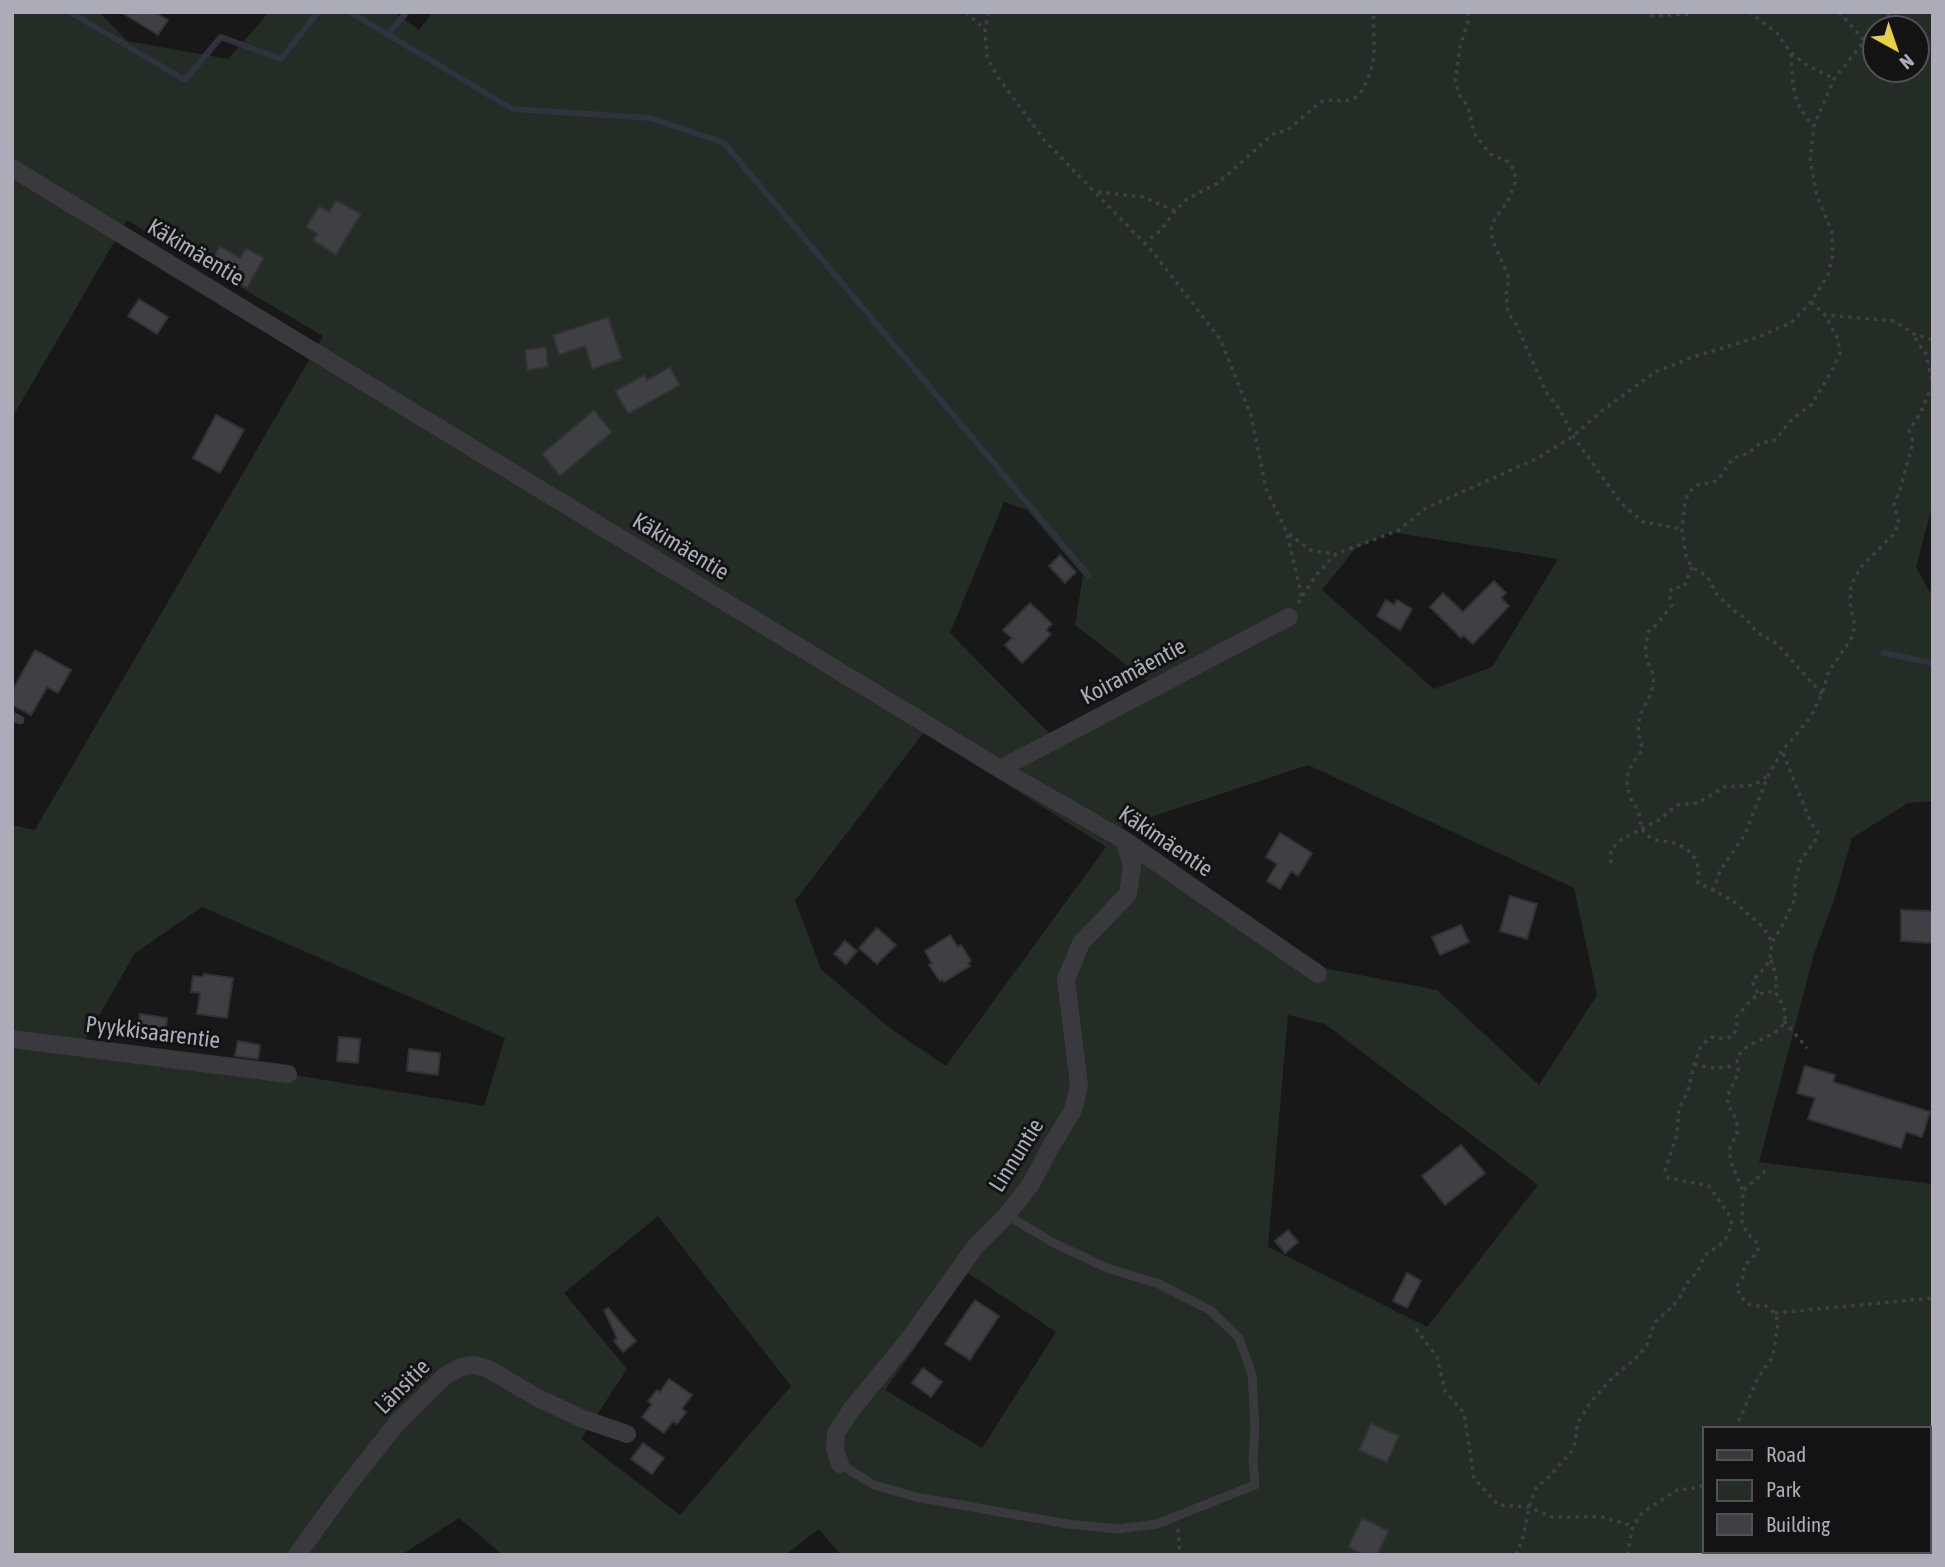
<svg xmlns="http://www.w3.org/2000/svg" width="1945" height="1567" viewBox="0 0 1945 1567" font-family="'Asap Condensed',sans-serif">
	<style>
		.green { fill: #242c26; fill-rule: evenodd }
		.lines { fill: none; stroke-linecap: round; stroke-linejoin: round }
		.stream { stroke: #2e333d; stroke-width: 6 }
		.building { fill: #3f4043; stroke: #323235; stroke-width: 2 }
		.path { stroke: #3f3f45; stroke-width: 3.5; stroke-dasharray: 3.5 5; stroke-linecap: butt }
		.service { stroke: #39393e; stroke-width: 9 }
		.minor { stroke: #39393e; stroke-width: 18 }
		.labels { text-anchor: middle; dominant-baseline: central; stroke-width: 6; stroke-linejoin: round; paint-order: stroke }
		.street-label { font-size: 23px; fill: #abacb8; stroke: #131314 }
	</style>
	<rect width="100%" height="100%" fill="#181819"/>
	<path class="green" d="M12,12h87l28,29 101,18 41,-47h125l25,18 14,-18h1500v491l-17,64 17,31v203l-25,2 -56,35 -18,62 -20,54 -55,208 174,22v371h-1092l-22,-26 -34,26h-282l-44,-37 -58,37h-389v-730l23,5 288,-494 -196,-116 -115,198zM1875,28h42v42h-42zM1004,502l23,8 56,65 -8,50 72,56 -96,54 -101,-102zM1391,532l167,27 -66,108 -58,22 -112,-99 34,-42zM924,732l182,115 -160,219 -55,-37 -70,-60 -26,-68zM1308,765l266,123 23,107 -58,90 -102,-95 -113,-22 -203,-141zM202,907l303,131 -21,68 -196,-32 -207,-27 54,-94zM1288,1015l37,9 213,161 -111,142 -159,-80zM658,1216l133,170 -111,129 -99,-76 46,-70 -63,-76zM968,1273l88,59 -74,116 -97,-58zM1705,1429h224v122h-224z"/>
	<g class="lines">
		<path class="stream" d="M70,12l115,68 36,-43 60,22 37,-47
			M350,12l162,97 139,9 73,25 364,432
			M387,35l20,-23
			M1883,653l50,10"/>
	</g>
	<path class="building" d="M121,12h33l14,8 -10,15z
		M336,200l25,14 -25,41 -23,-15 4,-6 -11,-7 13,-21 10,6z
		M220,246l20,12 6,-10 18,10 -17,30 -38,-22z
		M139,299l29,18 -11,17 -29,-18z
		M608,317l14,42 -30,10 -7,-23 -26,9 -6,-20z
		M546,347l2,20 -21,3 -2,-20z
		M670,367l10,18 -52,29 -13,-23 29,-16 3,5z
		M594,410l18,22 -52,44 -18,-22z
		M216,415l28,15 -24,43 -27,-15z
		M1060,555l16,17 -11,11 -16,-17z
		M1494,581l12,12 -5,5 8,8 -36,38 -10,-9 -2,3 -31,-31 13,-14 20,19z
		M1386,600l8,5 3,-5 15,9 -12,21 -23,-14z
		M1030,603l22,21 -6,6 5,4 -29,29 -17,-18 7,-7 -9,-8z
		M35,650l36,20 -13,23 -11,-6 -16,28 -19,-10v-14z
		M1280,833l32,20 -14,23 -7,-5 -11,18 -13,-8 10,-17 -11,-7z
		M1510,896l27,8 -10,35 -27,-8z
		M1901,910l32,1v32l-32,-2z
		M1461,925l8,17 -29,13 -8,-18z
		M877,928l19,17 -19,19 -18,-16z
		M950,935l8,12 3,-2 10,16 -3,2 2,3 -26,16 -2,-3 -2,2 -11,-16 3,-2 -7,-12z
		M845,941l12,10 -11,13 -12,-10z
		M204,974l29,4 -6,40 -30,-4 3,-21 -9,-1 2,-16 10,1z
		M140,1014l27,4 -2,18 -28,-4z
		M339,1037l21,2 -2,24 -21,-2z
		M238,1041l22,4 -2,14 -23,-3z
		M409,1049l31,4 -2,22 -31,-4z
		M1805,1066l30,9 -2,7 97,30 -8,25 -16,-5 -5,16 -93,-29 7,-21 -18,-5z
		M1461,1145l24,28 -40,32 -23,-29z
		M1288,1230l10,12 -13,11 -10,-12z
		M1407,1273l14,8 -14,27 -14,-7z
		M975,1300l24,16 -29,44 -25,-16z
		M608,1308l28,33 -13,11 -9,-11 3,-3 -13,-28z
		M923,1368l19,14 -11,15 -19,-14z
		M669,1379l23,16 -10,14 4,3 -9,12 -4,-3 -9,12 -22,-16 10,-13 -4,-3 9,-11 3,2z
		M1371,1423l28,13 -12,27 -28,-13z
		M643,1443l21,15 -12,16 -21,-15z
		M1362,1518l27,13 -12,24h-13l-16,-8z"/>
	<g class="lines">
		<path class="path" d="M966,12l19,18
			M988,12l-3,18 2,27 10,19 48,65 108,111 67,87 31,76 15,74 21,44 15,65
			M1468,12v9l-8,26 -5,36 5,13 8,10 6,27 16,21 19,8 6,10v11l-8,20 -12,15 -4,12 2,11 16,37 -3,17 2,18 8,11 30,68 14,18 13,26 48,67 22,19 39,7
			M1643,12l10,4 36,-2 4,-2
			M1749,12l28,21 14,20 14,11 29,15
			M1839,12l25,28
			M1875,28l15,-16
			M1791,54c2,30 0,49 23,72
			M1098,192l45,5 32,14
			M1144,244l17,-14 14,-19 12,-12 31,-16 55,-49 15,-4 32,-28c11,-4 23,1 33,-3 7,-3 10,-10 13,-17 13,-26 6,-43 8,-70
			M1811,302l14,13 69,6 20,13 19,6
			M1289,534l21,16 25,4
			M1692,567l-8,20 -12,1 -3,6 3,11 -14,18 -10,9c-1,8 -4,19 -1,27 1,6 5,11 6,16 4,29 -26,36 -10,74 -13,17 -21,28 -12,50 2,6 7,8 8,14 2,10 1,19 11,24 5,4 14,4 21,5 22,7 30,19 27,41l34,17 30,26 10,16
			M1298,603l19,-29 19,-20 63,-24 27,-22 112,-50 35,-22 30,-26 52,-38 38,-15 65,-20 33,-14 20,-21 17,-27 5,-21 -1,-22 -15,-36 -7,-36 4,-34 20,-47 41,-51
			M1822,694l-45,-50 -20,-12 -12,-14 -12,-8 -16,-15 -10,-19 -15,-9 -6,-11 -4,-27 3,-28 4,-9 9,-7 19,-4 16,-23 16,-5 11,-10 15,-3 17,-21 20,-15 19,-32 9,-19 -2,-14 -13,-24
			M1611,863v-14l11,-10 37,-19 18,-15 21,-2 26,-16 30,-2 12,-8
			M1713,891l7,-20 25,-37 23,-58 14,-25 28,-33 12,-24 7,-23 22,-32 4,-13 -5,-23 1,-18 10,-18 32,-32 6,-12 -5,-18 6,-15 13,-48 -4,-12 11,-16 13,-30 -8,-33 -7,-7 -4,-10
			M1758,993l-5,-9v-4l13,-13 4,-9 2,-16 8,-12 15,-31v-19l6,-20 14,-19 3,-9 -7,-9 -29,-72
			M1784,1021l23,27
			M1694,1064c16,5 26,5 42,1
			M1744,1190l21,-19
			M1775,1313l158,-15
			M1416,1329l21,28 8,34 19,22 10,65 24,27 31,2 23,10h50l31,9
			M1735,1429l23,-51 15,-22 5,-33 -3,-10 -10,-8c-19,3 -20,-3 -29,-18l7,-10 1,-11 14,-14v-8l-6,-7 -5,-3 -5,-11 1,-32 -13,-31v-13l7,-13v-13l-10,-18 2,-11 10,-20c-16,-42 76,-24 36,-80 3,-12 0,-22 -5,-34
			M1929,1460l4,-2
			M1178,1529l2,26
			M1516,1555l7,-18 6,-30 8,-21 10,-7 24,-27 5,-11 1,-17 13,-21 21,-24 24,-20 12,-14 8,-23 17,-15 8,-10 7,-14 11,-12 7,-16 15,-10 7,-8 5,-13 -4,-11 -19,-27 -41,-8 -3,-7 12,-37 2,-25 9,-18 6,-27 6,-16 7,-8 5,-3 11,2 10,-3 4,-8 -1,-11c13,-13 19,-27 39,-25
			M1627,1555l6,-29 10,-14 34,-22 21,-2 7,-5
			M1799,1555l6,-4"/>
		<path class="service" d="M12,716l8,4
			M840,1464l34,21 42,12 152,27 50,5 39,-5 98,-39 -2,-25 2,-32 -3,-53 -13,-37 -29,-28 -51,-26 -52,-16 -55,-26 -45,-27"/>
		<path class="minor" d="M12,168l988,601 124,71 194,134
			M1000,769l289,-152
			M12,1039l276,35
			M840,1464l-5,-15 1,-16 15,-23 55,-67 69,-96 32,-32 24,-31 19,-36 23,-38 6,-24 -13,-107 15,-36 47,-49 4,-28 -8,-26
			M297,1555l44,-61 56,-71 49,-48 15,-8 14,-2 13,4 50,29 45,21 44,15"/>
	</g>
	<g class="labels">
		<g class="street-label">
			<text transform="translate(196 252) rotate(31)">Käkimäentie</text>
			<text transform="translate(681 546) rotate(31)">Käkimäentie</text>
			<text transform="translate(1133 671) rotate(-28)">Koiramäentie</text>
			<text transform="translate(1166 841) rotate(34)">Käkimäentie</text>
			<text transform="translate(153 1032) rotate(7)">Pyykkisaarentie</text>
			<text transform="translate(1016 1155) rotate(-58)">Linnuntie</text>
			<text transform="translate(402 1386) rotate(-45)">Länsitie</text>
		</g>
	</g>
	<rect width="1945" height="1567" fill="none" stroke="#abacb8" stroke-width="28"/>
	<rect x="1703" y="1427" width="228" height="126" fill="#131314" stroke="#505056" stroke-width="2"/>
	<rect x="1717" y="1450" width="35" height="10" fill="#39393e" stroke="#505056" stroke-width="2"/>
	<text x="1766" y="1462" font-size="21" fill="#abacb8">Road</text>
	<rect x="1717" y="1480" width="35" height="21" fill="#242c26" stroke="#505056" stroke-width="2"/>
	<text x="1766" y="1497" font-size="21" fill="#abacb8">Park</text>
	<rect x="1717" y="1514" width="35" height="21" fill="#3f4043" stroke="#505056" stroke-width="2"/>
	<text x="1766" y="1532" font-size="21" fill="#abacb8">Building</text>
	<g transform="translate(1896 49) rotate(140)"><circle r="33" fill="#131314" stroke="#505056" stroke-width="2"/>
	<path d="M0-5L12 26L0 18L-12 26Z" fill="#e6d043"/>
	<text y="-10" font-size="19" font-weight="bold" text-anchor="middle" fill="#abacb8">N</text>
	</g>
</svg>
